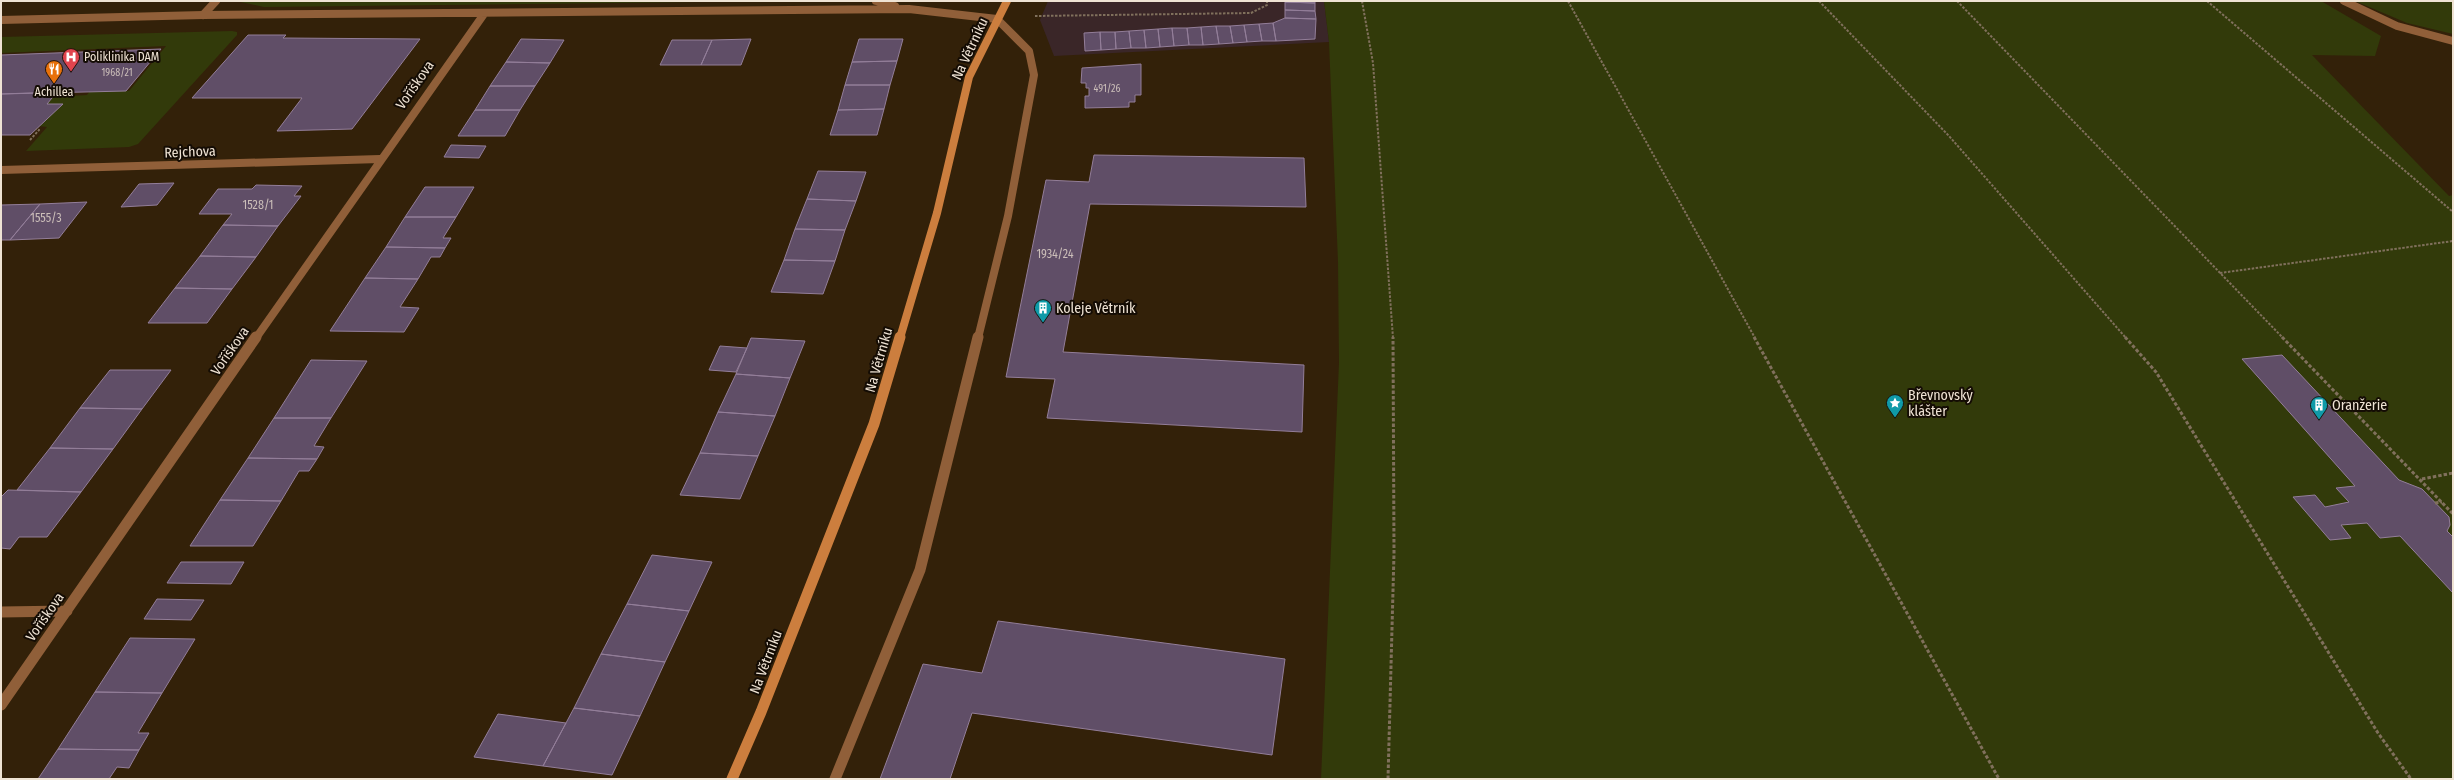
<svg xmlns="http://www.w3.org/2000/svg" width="2454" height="780" viewBox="0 0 2454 780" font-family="'Fira Sans Condensed',sans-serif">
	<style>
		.industrial { fill: #3a2628 }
		.green { fill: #323a0a }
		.building { fill: #604e67; stroke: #937e99 }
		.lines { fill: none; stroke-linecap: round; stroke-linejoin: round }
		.path-far1 { stroke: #80705c; stroke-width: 2; stroke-dasharray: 2.5 1.5; stroke-linecap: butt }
		.path { stroke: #80705c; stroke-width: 3; stroke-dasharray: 3.5 2; stroke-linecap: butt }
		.lane { stroke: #905f39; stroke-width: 8 }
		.street-far1 { stroke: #905f39; stroke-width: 8 }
		.street { stroke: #905f39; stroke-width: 11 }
		.secondary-far1 { stroke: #cc7e3e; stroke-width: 8 }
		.secondary { stroke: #cc7e3e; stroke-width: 11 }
		.labels { text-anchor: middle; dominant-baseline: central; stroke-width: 4; stroke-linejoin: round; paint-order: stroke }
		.far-number-label { font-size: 10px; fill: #cbbeb9 }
		.far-poi-label { font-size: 12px; fill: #efe3d4; stroke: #140c04; text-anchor: start }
		.number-label { font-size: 12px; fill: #cbbeb9 }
		.street-label { font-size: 14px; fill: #efe3d4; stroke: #140c04 }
		.poi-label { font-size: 14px; fill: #efe3d4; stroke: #140c04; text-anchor: start }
	</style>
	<rect width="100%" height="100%" fill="#332109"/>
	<path class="industrial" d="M1048,1h276l5,41 -275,14 -14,-36z"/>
	<path class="green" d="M236,1h561l-533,6z
		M1324,1h997l60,35 -6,20 -63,-1 137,141 4,-1v584h-1132l18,-416 -1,-101 -9,-220z
		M2355,1h98v33l-46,-11z
		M232,31l5,1v3l-99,109 -9,3 -103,4 21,-24 -8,-1 23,-22h-15l6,-7 34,-2 3,-4h39l37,-45 -165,7v-16z"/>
	<path class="building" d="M1285,1h30v2l-30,-1z
		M1285,2l30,1v8l-30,-1z
		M1285,10l30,1 1,8 -31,-1z
		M1285,18l31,1 -1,20 -39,2 -3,-18z
		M1273,23l3,18h-14l-3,-17z
		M1259,24l3,17 -15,1 -3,-17z
		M1244,25l3,17 -14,1 -3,-17z
		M1216,26h14l3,17 -14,1z
		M1216,26l3,18 -16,1 -2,-18z
		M1201,27l2,18h-14l-2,-17z
		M1172,28h15l2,17 -15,1z
		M1172,28l2,18 -14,1 -2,-18z
		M1158,29l2,18 -14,1 -2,-18z
		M1144,30l2,18h-15l-2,-17z
		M1129,31l2,17 -15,1 -1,-17z
		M1100,32l1,18 -16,1 -1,-18z
		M1100,32h15l1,17 -15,1z
		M248,35h38l-3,3 137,1 -68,90 -75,2 25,-33h-110z
		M521,39l43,1 -14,23 -44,-1z
		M751,39l-10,26h-40l11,-25z
		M859,39h44l-6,22 -45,1z
		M672,40h40l-11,25h-41z
		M161,49l-35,42 -125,3v-39z
		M897,61l-7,24h-45l7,-23z
		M506,62l44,1 -15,23h-45z
		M1141,64v31h-6v7h-6v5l-44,1v-12h4v-8h-3v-5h-5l1,-15z
		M845,85h45l-6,24 -46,1z
		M490,86h45l-15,24h-45z
		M57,92l-10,12h16l-33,31h-29v-41z
		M884,109l-7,26h-47l8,-25z
		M475,110h45l-15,26h-47z
		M451,145l35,1 -7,12 -35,-1z
		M1094,155l210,3 2,49 -216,-3 -27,148 241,13 -2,67 -255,-14 8,-39 -49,-2 40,-197 43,2z
		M818,171l48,1 -10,29 -49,-2z
		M174,183l-17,22 -36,2 18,-23z
		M256,185l46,1 -8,10h7l-23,30 -55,-1 9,-11h-33l19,-25h34z
		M425,187h49l-18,30h-51z
		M807,199l49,2 -11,29 -50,-1z
		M87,202l-28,36 -49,2 30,-36z
		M40,204l-30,36h-9v-35z
		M405,217h51l-13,21h8l-6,10 -59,-1z
		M223,225l55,1 -22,31 -56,-1z
		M795,229l50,1 -10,31 -51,-1z
		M386,247l59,1 -5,9h-9l-13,22 -53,-1z
		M200,256l56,1 -24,32 -57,-1z
		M784,260l51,1 -12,33 -52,-2z
		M365,278l53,1 -18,28 19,1 -15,24 -74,-1z
		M175,288l57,1 -25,34h-59z
		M751,338l54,3 -15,37 -54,-4z
		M720,346l27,2 -11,24 -27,-2z
		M2282,355l117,125 23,9 27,28 1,8 -3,6 6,6v56l-53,-57 -20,2 -13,-15 -26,2 10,13 -21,2 -37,-43 22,-2 10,12 24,-5 -13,-14 19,-2 -113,-127z
		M311,360l56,1 -36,57h-57z
		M110,370h61l-29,39 -62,-1z
		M736,374l54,4 -15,38 -57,-4z
		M80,408l62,1 -29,40 -63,-1z
		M718,412l57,4 -17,40 -58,-3z
		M274,418h57l-17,28 10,1 -7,12 -69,-1z
		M50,448l63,1 -32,43 -64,-2z
		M700,453l58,3 -18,43 -60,-4z
		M248,458l69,1 -8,12h-10l-18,30 -61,-1z
		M8,490l73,2 -34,45h-28l-9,12 -9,-1v-51z
		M220,500l61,1 -28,45h-63z
		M652,555l60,7 -23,49 -62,-7z
		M181,562h63l-13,22 -64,-1z
		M157,599l47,1 -13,20 -47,-1z
		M627,604l62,7 -24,51 -64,-8z
		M998,621l287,38 -13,96 -300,-42 -22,66h-70l43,-115 59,9z
		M130,638l65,1 -33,54 -67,-1z
		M601,654l64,8 -25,54 -66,-8z
		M95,692l67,1 -24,40h11l-10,17 -81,-1z
		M574,708l66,8 -28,59 -69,-9z
		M498,714l68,9 -23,43 -69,-9z
		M58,749l81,1 -10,18 -12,-1 -8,12h-71z"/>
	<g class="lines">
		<path class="path-far1" d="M1362,1l11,62 20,275
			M1568,1l187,337
			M1819,1l130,135 177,202
			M1957,1l326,337
			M2207,1l246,211
			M1035,16l216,-3 16,-8v-4
			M30,140l9,-10 -3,-1
			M2220,273l233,-32"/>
		<path class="path" d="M1754,337l245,442
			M2125,337l31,35 222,361 33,46
			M2282,337l171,177
			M2422,479l31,-6
			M2435,503l7,-1
			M1388,779l6,-226 -1,-216"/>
		<path class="lane" d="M2344,1l53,25 56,15
			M203,15l13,-14"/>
		<path class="street-far1" d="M876,1l19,5
			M1,20l202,-5 706,-6 88,10 32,32 5,24 -26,141 -30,122
			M1,170l379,-11
			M256,338l228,-324"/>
		<path class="street" d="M1,612l66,-1
			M1,705l255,-368
			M835,779l85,-209 58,-233"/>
		<path class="secondary-far1" d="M900,338l37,-125 32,-136 38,-76"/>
		<path class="secondary" d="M732,779l29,-67 113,-288 26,-87"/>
	</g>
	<defs>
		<g id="hospital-pin" transform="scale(0.9)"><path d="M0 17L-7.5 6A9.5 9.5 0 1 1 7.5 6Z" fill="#e0444e" stroke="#140c04"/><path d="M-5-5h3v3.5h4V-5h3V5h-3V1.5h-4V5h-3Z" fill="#fff"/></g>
		<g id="restaurant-pin" transform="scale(0.9)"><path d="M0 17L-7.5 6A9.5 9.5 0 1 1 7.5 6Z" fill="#e8710a" stroke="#140c04"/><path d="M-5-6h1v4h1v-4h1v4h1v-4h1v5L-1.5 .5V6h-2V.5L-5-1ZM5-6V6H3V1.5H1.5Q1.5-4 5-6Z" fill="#fff"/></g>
		<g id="building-pin" transform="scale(0.9)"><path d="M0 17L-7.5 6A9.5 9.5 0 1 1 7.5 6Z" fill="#0f9aa8" stroke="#140c04"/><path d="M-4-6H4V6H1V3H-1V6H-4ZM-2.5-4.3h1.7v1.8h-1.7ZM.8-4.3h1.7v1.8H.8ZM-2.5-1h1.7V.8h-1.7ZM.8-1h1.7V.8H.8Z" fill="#fff"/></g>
		<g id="sight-pin" transform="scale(0.9)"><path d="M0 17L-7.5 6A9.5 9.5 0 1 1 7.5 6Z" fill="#0f9aa8" stroke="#140c04"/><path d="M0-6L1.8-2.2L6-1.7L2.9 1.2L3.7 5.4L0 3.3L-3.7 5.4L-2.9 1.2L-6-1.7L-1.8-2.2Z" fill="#fff"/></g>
	</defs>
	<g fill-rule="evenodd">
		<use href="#hospital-pin" x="71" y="57"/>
		<use href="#restaurant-pin" x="54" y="69"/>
		<use href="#building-pin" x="1043" y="308"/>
		<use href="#sight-pin" x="1895" y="403"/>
		<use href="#building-pin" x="2319" y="405"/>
	</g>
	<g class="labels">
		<g class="far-number-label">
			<text x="117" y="73">1968/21</text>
			<text x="1107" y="89">491/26</text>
		</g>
		<g class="far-poi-label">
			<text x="84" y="57">Poliklinika DAM</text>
			<text x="54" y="92" text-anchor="middle">Achillea</text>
		</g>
		<g class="number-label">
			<text x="258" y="205">1528/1</text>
			<text x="46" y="218">1555/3</text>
			<text x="1055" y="254">1934/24</text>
		</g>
		<g class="street-label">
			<text transform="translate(970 49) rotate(-65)">Na Větrníku</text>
			<text transform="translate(415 85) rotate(-55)">Voříškova</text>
			<text transform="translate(190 152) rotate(-2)">Rejchova</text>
			<text transform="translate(230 351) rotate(-55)">Voříškova</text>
			<text transform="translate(879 360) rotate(-74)">Na Větrníku</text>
			<text transform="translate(45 617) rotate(-55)">Voříškova</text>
			<text transform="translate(766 662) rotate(-69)">Na Větrníku</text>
		</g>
		<g class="poi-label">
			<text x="1056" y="308">Koleje Větrník</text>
			<text x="1908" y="395">Břevnovský<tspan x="1908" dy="16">klášter</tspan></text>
			<text x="2332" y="405">Oranžerie</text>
		</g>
	</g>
	<rect width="2454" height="780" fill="none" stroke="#efe3d4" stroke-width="4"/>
</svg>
